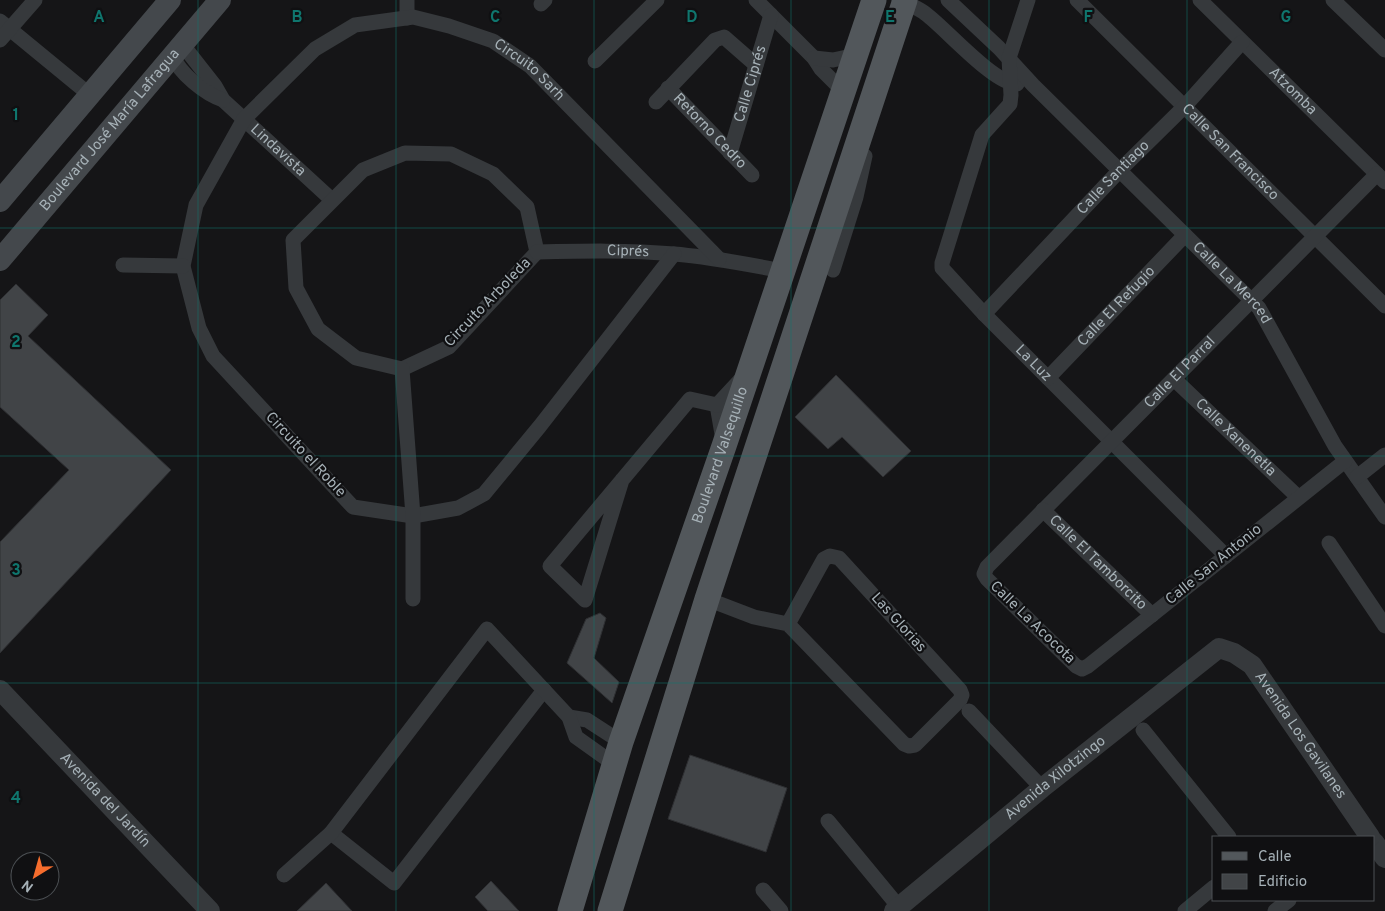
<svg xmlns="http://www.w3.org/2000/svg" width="1385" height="911" viewBox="0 0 1385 911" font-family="Overpass,sans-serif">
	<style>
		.building { fill: #414447; stroke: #2f3033 }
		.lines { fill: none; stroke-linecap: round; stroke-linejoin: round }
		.minor { stroke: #36393c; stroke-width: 15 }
		.tertiary { stroke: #36393c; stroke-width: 20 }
		.secondary { stroke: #44484c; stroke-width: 22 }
		.primary { stroke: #52575b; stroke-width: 25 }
		.grid { fill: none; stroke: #0f766e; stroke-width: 1; stroke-opacity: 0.55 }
		.labels { text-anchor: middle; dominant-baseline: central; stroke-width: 4.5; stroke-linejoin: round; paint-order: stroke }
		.street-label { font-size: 15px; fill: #a6b1b7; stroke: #101012 }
		.grid-label { font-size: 16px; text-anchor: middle; font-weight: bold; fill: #0f766e; stroke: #101012; stroke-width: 4.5; stroke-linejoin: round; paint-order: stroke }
	</style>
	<rect width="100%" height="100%" fill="#151517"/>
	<path class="building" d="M16,284l32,31 -20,21 143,134 -171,183v-111l69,-72 -69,-63v-107z
		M836,375l75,76 -28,26 -41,-40 -14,12 -33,-32z
		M600,613l6,5 -12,40 25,24 -7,21 -45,-40 19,-44z
		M690,755l97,33 -21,64 -98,-33z
		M491,881l28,30h-31l-13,-14z
		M326,883l26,28h-55z"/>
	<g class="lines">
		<g class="minor">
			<path d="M407,0v18"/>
			<path d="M756,0l58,58 7,11 23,23"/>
			<path d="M899,0c9,4 20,8 27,14 20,15 68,70 91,70"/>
			<path id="s1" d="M948,0l51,48 34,37 226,223 76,138 50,71"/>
			<path id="s2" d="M1028,0l-19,58 2,37 -1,9 -28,31 -40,128v5l42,46 242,242"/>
			<path id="s3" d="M1077,0l308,306"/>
			<path id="s4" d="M1200,0l185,182"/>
			<path d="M1333,0l52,50"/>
			<path d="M541,4l4,-4"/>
			<path d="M0,21l90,74"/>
			<path d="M0,40l35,-40"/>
			<path id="s5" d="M182,44l33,42 8,14 109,100"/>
			<path d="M173,56c6,17 32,38 50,44"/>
			<path d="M814,58l19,2 23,-5"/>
			<path d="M595,61l62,-61"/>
			<path id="s6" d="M668,88l84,87"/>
			<path d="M656,102l59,-62 9,-3 32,28"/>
			<path d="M405,153l46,1 42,20 34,33 10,45 -88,95 -47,22 -46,-11 -38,-29 -22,-41 -3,-48 70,-70z"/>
			<path id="s7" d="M730,153l41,-138"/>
			<path id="s8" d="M537,252c46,-1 92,-2 137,2 37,3 73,10 109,17"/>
			<path id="s9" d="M674,254l-134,172 -56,68 -26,14 -45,8 -60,-9 -140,-151 -14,-28 -16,-62 13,-61 48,-86 71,-70 40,-24 58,-8 36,9 44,15 37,25 189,193"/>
			<path d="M123,265l60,1"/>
			<path d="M833,270l23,-73 9,-41"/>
			<path id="s10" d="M984,314l136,-144 64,-63 58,-65"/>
			<path d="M402,369l11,147v83"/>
			<path id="s11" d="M1048,378l137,-143"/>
			<path id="s12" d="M1174,379l124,118"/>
			<path d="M723,440l-6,-35 25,-27"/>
			<path id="s13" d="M1345,461l-257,205 -6,3 -6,-3 -89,-87 -3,-5 3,-7 390,-393"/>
			<path d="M1357,477l28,-22"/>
			<path d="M622,480l-37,120 -35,-34 140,-167 27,6"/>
			<path id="s14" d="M1043,510l109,105"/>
			<path d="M1329,543l56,83"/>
			<path d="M707,599l47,18 34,7 116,120 5,2 6,-1 45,-45 2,-5 -2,-5 -121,-132 -9,-2 -6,3 -36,65"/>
			<path d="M969,711l73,77"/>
			<path d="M569,717l18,3 34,22"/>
			<path d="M1143,730l86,107"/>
			<path d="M828,821l71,86"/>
			<path d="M331,833l63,50 150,-193"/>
			<path d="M284,875l47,-42 156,-204 82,88 7,20 38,27"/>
			<path d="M763,890l18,21"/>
			<path d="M1185,911l29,-24"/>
			<path d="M1275,911l14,-11"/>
		</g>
		<g class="tertiary">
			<path id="s15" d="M0,690l210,221"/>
			<path d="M1374,842l11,16"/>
			<path id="s16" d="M894,911l148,-123 177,-140 15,5 18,12 118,172"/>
		</g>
		<g class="secondary">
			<path d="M0,201l170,-201"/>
			<path id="s17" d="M0,260l220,-260"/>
		</g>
		<g class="primary">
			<path id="s18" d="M570,911l51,-169 103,-296 150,-446"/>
			<path d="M610,911l97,-312 198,-599"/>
		</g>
	</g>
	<path class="grid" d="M198,0v911M396,0v911M594,0v911M791,0v911M989,0v911M1187,0v911M0,228h1385M0,456h1385M0,683h1385"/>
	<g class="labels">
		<g class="street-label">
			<text stroke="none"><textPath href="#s9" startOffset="1239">Circuito Sarh</textPath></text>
			<text stroke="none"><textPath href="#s7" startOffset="72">Calle Ciprés</textPath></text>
			<text stroke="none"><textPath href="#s4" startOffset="130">Atzomba</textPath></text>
			<text stroke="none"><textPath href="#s17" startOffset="170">Boulevard José María Lafragua</textPath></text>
			<text stroke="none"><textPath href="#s6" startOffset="60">Retorno Cedro</textPath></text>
			<text stroke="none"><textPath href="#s5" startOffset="144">Lindavista</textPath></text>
			<text stroke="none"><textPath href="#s3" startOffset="216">Calle San Francisco</textPath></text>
			<text stroke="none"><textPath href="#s10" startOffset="188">Calle Santiago</textPath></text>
			<text stroke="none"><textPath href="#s8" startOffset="91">Ciprés</textPath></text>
			<text stroke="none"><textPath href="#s1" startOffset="401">Calle La Merced</textPath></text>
			<text transform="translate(488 303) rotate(-46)">Circuito Arboleda</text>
			<text stroke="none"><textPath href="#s11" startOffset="99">Calle El Refugio</textPath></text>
			<text stroke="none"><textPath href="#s2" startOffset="420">La Luz</textPath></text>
			<text stroke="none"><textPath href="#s13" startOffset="754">Calle El Parral</textPath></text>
			<text stroke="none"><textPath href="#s12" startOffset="85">Calle Xanenetla</textPath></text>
			<text transform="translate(305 455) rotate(47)">Circuito el Roble</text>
			<text stroke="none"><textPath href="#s18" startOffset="480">Boulevard Valsequillo</textPath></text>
			<text stroke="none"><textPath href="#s14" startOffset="76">Calle El Tamborcito</textPath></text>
			<text transform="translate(1214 565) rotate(-39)">Calle San Antonio</text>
			<text transform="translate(898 623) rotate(48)">Las Glorias</text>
			<text transform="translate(1032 623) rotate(44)">Calle La Acocota</text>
			<text stroke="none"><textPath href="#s16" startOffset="541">Avenida Los Gavilanes</textPath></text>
			<text stroke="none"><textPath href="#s16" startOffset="209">Avenida Xilotzingo</textPath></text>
			<text stroke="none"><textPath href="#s15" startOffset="152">Avenida del Jardín</textPath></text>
		</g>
	</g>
	<g class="grid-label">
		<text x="99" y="22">A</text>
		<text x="297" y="22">B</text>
		<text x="495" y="22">C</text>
		<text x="692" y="22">D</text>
		<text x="890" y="22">E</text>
		<text x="1088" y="22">F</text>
		<text x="1286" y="22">G</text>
		<text x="16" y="120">1</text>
		<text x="16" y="347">2</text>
		<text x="16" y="575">3</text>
		<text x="16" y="803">4</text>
	</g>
	<rect x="1212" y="836" width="162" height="65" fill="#101012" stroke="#4c5054"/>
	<rect x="1222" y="852" width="25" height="8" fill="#52575b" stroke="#4c5054"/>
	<text x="1258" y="861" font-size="15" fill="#a6b1b7">Calle</text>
	<rect x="1222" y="874" width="25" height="15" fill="#414447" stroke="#4c5054"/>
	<text x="1258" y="886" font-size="15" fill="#a6b1b7">Edificio</text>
	<g transform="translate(35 876) rotate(217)"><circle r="24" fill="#101012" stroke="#4c5054"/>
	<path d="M0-4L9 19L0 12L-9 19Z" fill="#f66d2d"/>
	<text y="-8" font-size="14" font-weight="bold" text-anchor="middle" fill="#a6b1b7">N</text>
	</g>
</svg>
